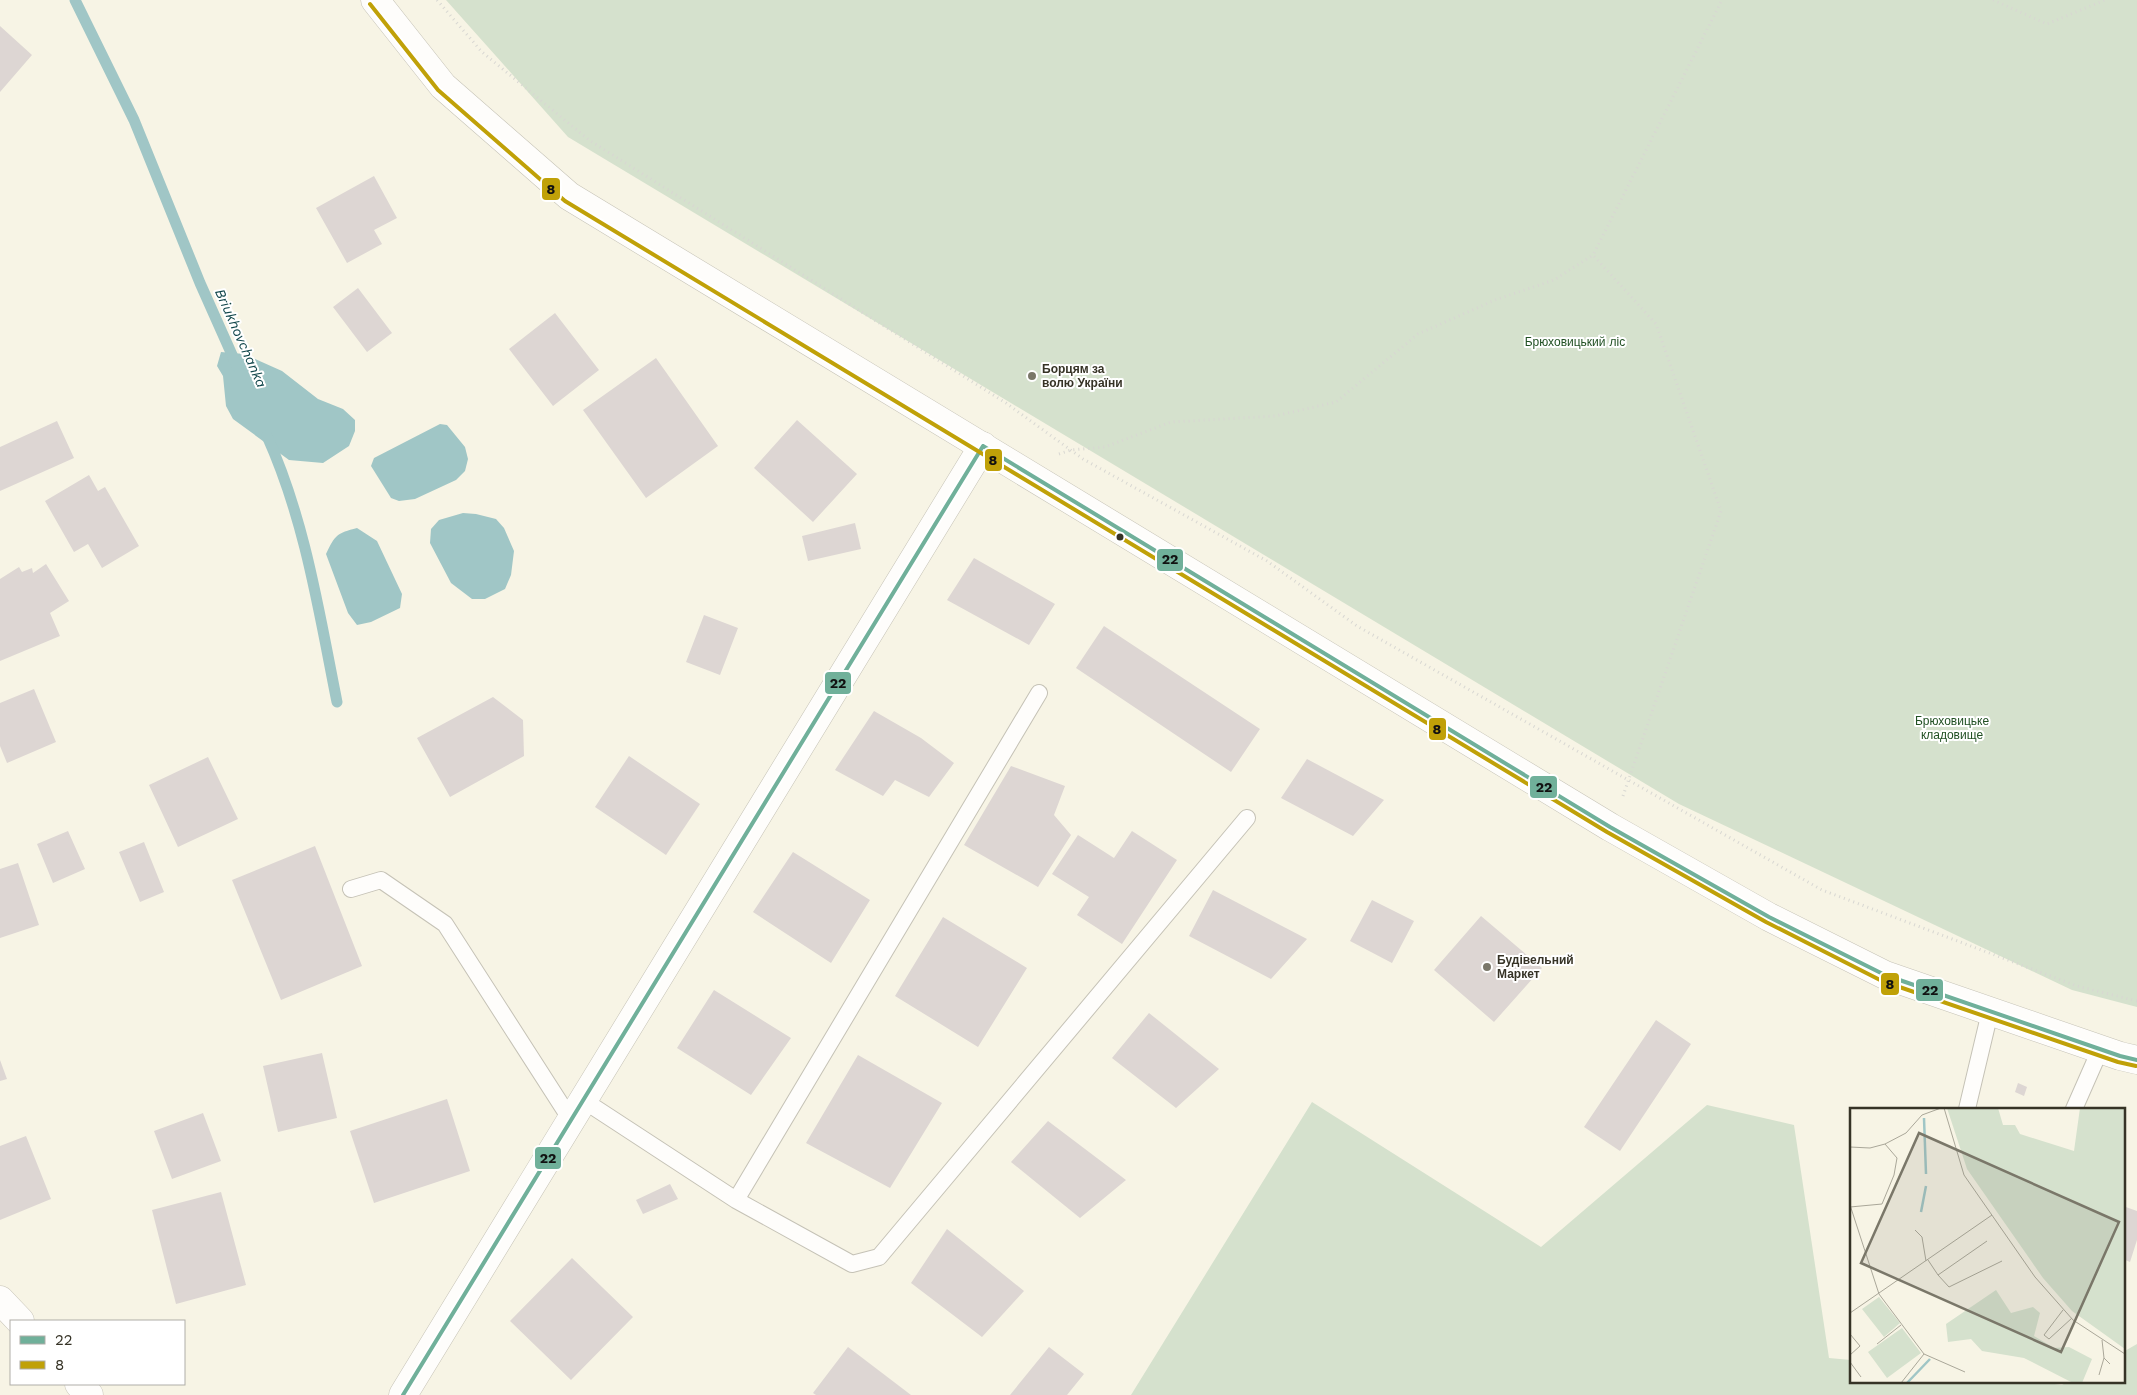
<svg xmlns="http://www.w3.org/2000/svg" width="2137" height="1395" viewBox="0 0 2137 1395" font-family="'Work Sans',sans-serif">
	<style>
		.green { fill: #d5e1cd }
		.water { fill: #a0c6c6 }
		.lines { fill: none; stroke-linecap: round; stroke-linejoin: round }
		.stream { stroke: #a0c6c6; stroke-width: 11 }
		.building { fill: #ddd6d3 }
		.lane-casing { stroke: #c5c2b6; stroke-width: 18 }
		.street-casing { stroke: #c5c2b6; stroke-width: 29 }
		.secondary-casing { stroke: #c5c2b6; stroke-width: 29 }
		.path { stroke: #d8d7d2; stroke-width: 3; stroke-dasharray: 1 4; stroke-linecap: butt }
		.lane { stroke: #fefdfb; stroke-width: 16 }
		.street { stroke: #fefdfb; stroke-width: 28 }
		.secondary { stroke: #fefdfb; stroke-width: 28 }
		.bus-1-casing { stroke: #fff; stroke-width: 8 }
		.bus-2-casing { stroke: #fff; stroke-width: 8 }
		.bus-1 { stroke: #70b09a; stroke-width: 4 }
		.bus-2 { stroke: #c0a108; stroke-width: 4 }
		.poi-dot { fill: #7a7769; stroke: #fff; stroke-width: 2 }
		.bus-dot { fill: #363326; stroke: #fff; stroke-width: 2 }
		.labels { text-anchor: middle; dominant-baseline: central; stroke-width: 4; stroke-linejoin: round; paint-order: stroke }
		.park-label { font-size: 12px; fill: #215023; stroke: #fff }
		.poi-label { font-size: 12px; font-weight: bold; fill: #363326; stroke: #fff; text-anchor: start }
		.water-label { font-size: 14px; font-style: italic; fill: #10454a; stroke: #fff }
		.inset-river { fill: none; stroke: #a0c6c6; stroke-width: 2.5 }
		.inset-road { fill: none; stroke: #aaa799; stroke-width: 1 }
		.view { fill: #7a7769; fill-opacity: 0.15; stroke: #7a7769; stroke-width: 2.5 }
		.inset-edge { fill: none; stroke: #363326; stroke-width: 2.5 }
		.line-badge { stroke: #fff; stroke-width: 2 }
		.pale-badge-label { font-size: 14px; text-anchor: middle; font-weight: bold; fill: #111 }
	</style>
	<rect width="100%" height="100%" fill="#f7f4e5"/>
	<path class="green" d="M446,0h1691v1007l-65,-17 -393,-186 -1111,-667z
		M1312,1102l229,145 166,-142 87,20 35,233 22,2v21h182l29,4 7,-4h54v-29l14,-8v51h-1006z"/>
	<path class="water" d="M221,352l23,2 38,17 36,28 25,10 12,11v11l-6,15 -26,17 -34,-3 -56,-41 -7,-13 -3,-30 -6,-10z
		M440,424l7,1 18,22 3,12 -3,12 -9,9 -41,19 -16,2 -8,-3 -20,-32 3,-8z
		M463,513l13,1 20,5 8,9 10,23 -3,24 -6,14 -20,10h-13l-21,-16 -21,-40 1,-14 8,-9z
		M357,528l20,13 25,53 -2,14 -29,14 -14,3 -9,-12 -22,-59c9,-19 11,-21 31,-26z"/>
	<g class="lines">
		<path class="stream" d="M75,0l59,120 66,163 37,83
			M267,436c38,84 52,176 70,266"/>
	</g>
	<path class="building" d="M0,26l32,29 -32,37z
		M374,176l23,42 -23,12 8,14 -35,19 -31,-55z
		M358,288l34,45 -25,19 -34,-45z
		M555,313l44,57 -46,36 -44,-57z
		M656,358l62,88 -72,52 -63,-88z
		M797,420l60,54 -44,48 -59,-54z
		M57,421l17,37 -74,33v-44z
		M89,475l9,16 7,-4 34,59 -37,22 -14,-24 -14,8 -29,-51z
		M855,523l6,26 -53,12 -6,-25z
		M974,558l81,46 -26,41 -82,-45z
		M46,564l23,37 -19,12 10,23 -60,25v-82l19,-12 3,5 10,-4 1,5z
		M704,615l34,13 -18,47 -34,-13z
		M1104,626l156,103 -29,43 -155,-104z
		M34,689l22,53 -49,21 -7,-17v-43z
		M493,697l30,23 1,36 -74,41 -33,-59z
		M874,711l47,27 33,25 -25,34 -34,-17 -12,16 -48,-26z
		M629,756l71,48 -34,51 -71,-48z
		M208,757l30,62 -60,28 -29,-62z
		M1307,759l77,41 -31,36 -72,-38z
		M1011,766l54,20 -11,29 17,20 -33,52 -74,-42z
		M68,831l17,38 -32,14 -16,-39z
		M1132,831l45,29 -55,84 -45,-29 12,-18 -37,-23 26,-39 36,23z
		M144,842l20,50 -24,10 -21,-50z
		M315,846l47,120 -81,34 -49,-120z
		M793,852l77,48 -39,63 -78,-51z
		M18,863l21,62 -39,13v-69z
		M1213,890l94,49 -36,40 -82,-43z
		M1372,900l42,21 -22,42 -42,-22z
		M1481,916l61,52 -48,54 -60,-52z
		M943,917l84,51 -49,79 -83,-51z
		M714,990l77,48 -40,57 -74,-47z
		M1149,1013l70,56 -43,39 -64,-50z
		M1656,1020l35,24 -71,107 -36,-24z
		M322,1053l15,65 -59,14 -15,-66z
		M858,1055l84,48 -52,85 -84,-45z
		M0,1060l7,19 -7,2z
		M2018,1083l9,4 -3,9 -9,-4z
		M447,1099l23,72 -96,32 -24,-72z
		M203,1113l18,48 -49,18 -18,-48z
		M1048,1121l78,59 -46,38 -69,-56z
		M26,1136l25,63 -51,21v-74z
		M670,1184l8,15 -35,15 -7,-14z
		M221,1192l25,93 -70,19 -24,-94z
		M2123,1206l14,5v29l-7,22 -7,-3z
		M947,1229l77,62 -42,46 -71,-54z
		M572,1258l61,59 -62,63 -61,-59z
		M848,1347l63,48h-95l-3,-2z
		M1049,1347l35,27 -17,21h-57z"/>
	<g class="lines">
		<g class="lane-casing">
			<path id="lane" d="M1039,693l-303,507 116,64 27,-7 368,-439
				M351,889l30,-9 64,44 126,196
				M583,1100l153,100
				M1967,1109l23,-97
				M2074,1109l26,-59"/>
		</g>
		<g class="street-casing">
			<path id="street" d="M0,1300l20,21
				M79,1384l10,11
				M403,1395l580,-949"/>
		</g>
		<g class="secondary-casing">
			<path id="secondary" d="M375,0l68,86 126,110 1041,631 159,90 116,58 235,81 17,4"/>
		</g>
		<path class="path" d="M437,0l45,52 107,88 417,263 77,56 184,102 90,65 465,264 255,96 60,15
			M1993,0l54,24 58,-24
			M1059,454l12,-4 34,-3 66,-25 104,-6 61,-14 82,-68 77,-34 59,-20 39,-25
			M1623,796l98,-285 -65,-187 -63,-69 129,-255"/>
		<use href="#lane" class="lane"/>
		<use href="#street" class="street"/>
		<use href="#secondary" class="secondary"/>
		<g class="bus-1-casing">
			<path id="bus-1" d="M983,446l627,381 159,90 116,58 235,81 17,4
				M403,1395l580,-949"/>
		</g>
		<g class="bus-2-casing">
			<path id="bus-2" d="M370,4l68,86 127,111 1042,631 159,90 116,59 236,81 18,4"/>
		</g>
		<use href="#bus-1" class="bus-1"/>
		<use href="#bus-2" class="bus-2"/>
	</g>
	<g class="poi-dot">
		<circle cx="1032" cy="376" r="5"/>
		<circle cx="1487" cy="967" r="5"/>
	</g>
	<circle class="bus-dot" cx="1120" cy="537" r="4.5"/>
	<g class="labels">
		<g class="park-label">
			<text x="1575" y="342">Брюховицький ліс</text>
			<text x="1952" y="721">Брюховицьке<tspan x="1952" dy="14">кладовище</tspan></text>
		</g>
		<g class="poi-label">
			<text x="1042" y="369">Борцям за<tspan x="1042" dy="14">волю України</tspan></text>
			<text x="1497" y="960">Будівельний<tspan x="1497" dy="14">Маркет</tspan></text>
		</g>
		<g class="water-label">
			<text transform="translate(241 338) rotate(66)">Briukhovchanka</text>
		</g>
	</g>
	<g transform="translate(1850 1108)">
		<rect width="275" height="275" fill="#f7f4e5"/>
		<path d="M97,0h51l5,17h12l5,9 54,17 6,-43h45v241l-53,-38 -29,-33 -76,-109zM146,182l15,23 22,-6 7,6 -6,23 20,12 15,-1 23,12 -10,24h-9l-49,-25 -42,-7 -11,-12 -23,3 -2,-18zM29,189l21,26 -16,14 -22,-28zM52,220l19,25 -34,25 -19,-26z" fill="#d5e1cd"/>
		<path class="inset-river" d="M74,10l2,56M71,104l5,-26M57,275l23,-24"/>
		<path class="inset-road" d="M94,0l20,67 71,102 38,43 52,34M0,39l20,1 15,-4 21,-11 16,-18 19,-7M0,97l29,89 45,60 -23,29M0,99l32,-3 12,-29 3,-17 -12,-14M65,122l7,7 4,24M137,133l-49,34 11,12 53,-26M78,152l10,15M213,202l-19,25 5,4 23,-21M0,205l142,-98M0,226l10,12 -10,9M252,232l2,18 6,6M27,236l24,-19M74,246l41,18M0,254l11,15M249,267l5,-17"/>
		<path class="view" d="M69,25l200,89 -58,130 -200,-89z"/>
		<rect width="275" height="275" class="inset-edge"/>
	</g>
	<g class="line-badge">
		<rect x="541" y="177" width="20" height="24" rx="5" fill="#c0a108"/>
		<rect x="984" y="448" width="19" height="24" rx="5" fill="#c0a108"/>
		<rect x="1156" y="548" width="28" height="24" rx="5" fill="#70b09a"/>
		<rect x="824" y="671" width="28" height="24" rx="5" fill="#70b09a"/>
		<rect x="1428" y="717" width="19" height="24" rx="5" fill="#c0a108"/>
		<rect x="1529" y="775" width="29" height="24" rx="5" fill="#70b09a"/>
		<rect x="1880" y="972" width="20" height="24" rx="5" fill="#c0a108"/>
		<rect x="1915" y="978" width="29" height="24" rx="5" fill="#70b09a"/>
		<rect x="534" y="1146" width="28" height="24" rx="5" fill="#70b09a"/>
	</g>
	<g class="pale-badge-label">
		<text x="551" y="194">8</text>
		<text x="993" y="465">8</text>
		<text x="1170" y="564">22</text>
		<text x="838" y="688">22</text>
		<text x="1437" y="734">8</text>
		<text x="1544" y="792">22</text>
		<text x="1890" y="989">8</text>
		<text x="1930" y="995">22</text>
		<text x="548" y="1163">22</text>
	</g>
	<rect x="10" y="1320" width="175" height="65" fill="#ffffff" stroke="#afada8"/>
	<rect x="20" y="1336" width="25" height="8" fill="#70b09a" stroke="#afada8"/>
	<text x="55" y="1345" font-size="15" fill="#363326">22</text>
	<rect x="20" y="1361" width="25" height="8" fill="#c0a108" stroke="#afada8"/>
	<text x="55" y="1370" font-size="15" fill="#363326">8</text>
</svg>
